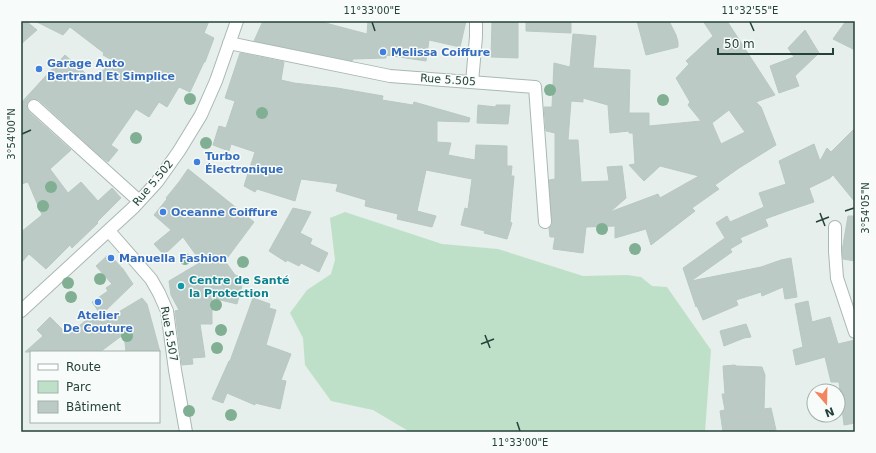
<svg xmlns="http://www.w3.org/2000/svg" width="876" height="453" viewBox="0 0 876 453" font-family="'DejaVu Sans',sans-serif">
	<style>
		.green { fill: #bfe0c8 }
		.building { fill: #bbcac4; stroke: #b8c9c2; fill-rule: evenodd }
		.lines { fill: none; stroke-linecap: round; stroke-linejoin: round }
		.street-casing { stroke: #a8b8b2; stroke-width: 14 }
		.street { stroke: #fff; stroke-width: 12 }
		.tree { fill: #80af93 }
		.ticks { fill: none; stroke: #24423a; stroke-width: 1.5 }
		.shop-dot { fill: #3f7fe0; stroke: #f7fbf9; stroke-width: 1.5 }
		.culture-dot { fill: #0f9aa8; stroke: #f7fbf9; stroke-width: 1.5 }
		.labels { text-anchor: middle; dominant-baseline: central; stroke-width: 3; stroke-linejoin: round; paint-order: stroke }
		.shop-label { font-size: 11px; font-weight: bold; fill: #366cbe; stroke: #f7fbf9; text-anchor: start }
		.street-label { font-size: 11px; fill: #24423a; stroke: #f7fbf9 }
		.culture-label { font-size: 11px; font-weight: bold; fill: #0d838f; stroke: #f7fbf9; text-anchor: start }
		.neatline { fill: none; stroke: #24423a; stroke-width: 1.5 }
		.ticks-label { font-size: 10px; text-anchor: middle; fill: #24423a }
	</style>
	<rect width="100%" height="100%" fill="#e6efeb"/>
	<path class="green" d="M345,212l97,32 56,5 85,27 44,-1 14,2 11,9 15,1 44,63 -6,82h-295l-37,-22 -42,-9 -26,-36 -2,-27 -13,-25 17,-23 24,-16 4,-14 -5,-42z"/>
	<path class="building" d="M21,21h5l11,9 -16,14z
		M35,21h174l-5,12 10,5 -9,24h-1l-14,30 -11,-5 -12,20 -8,-5 -10,15 -13,-8 -25,36 7,5 -10,12 -8,-6 -61,-56 -3,-1h-4l-4,2 -1,3v4l2,4 42,38 -21,19 18,24 13,-11 17,19 14,-13 9,10 -24,24 1,1 -26,25 -2,-3 -24,24 -17,-15 -8,9v-31l21,-17 -14,-33 -7,2v-81l44,-48 29,26 18,-21 -9,-5 1,-2 -34,-26 -7,8z
		M263,21h55l49,13 1,-13h98l-6,26 -31,-7 -3,21 -40,-6v3l-33,1 -1,2 -98,-20z
		M492,21h26v37l-27,-1z
		M526,21h45v12l-45,-2z
		M637,21h32l7,14 2,7v5l-32,8z
		M703,21h24l48,74 -19,7 5,5 15,38 -37,23 -24,17 4,4 -27,19 3,3 -44,34 -5,-16 -31,9v-12l-29,1 -3,26 -30,-4 2,-12h-5l-1,-9 3,-3v-4l-3,-41 6,-1v-46l-9,-2 -2,-24h8l2,-44 16,4 3,-33 23,2 -3,32 37,2 -1,43h20v13l52,-5 -13,-16 2,-3 -14,-24 13,-14 -3,-3 27,-25zM583,98l25,7 2,28 19,-2v2h4l2,31 -6,1 15,16 16,-15 39,10 -39,22 -2,-4 -48,18 16,-14 -4,-32 -15,1 2,14 -28,1 -3,-42h-10l3,-39 12,1zM729,110l16,22 -24,12 -9,-21z
		M846,21h9v29l-22,-11z
		M805,30l14,23 -24,23 4,10 -20,7 -9,-27 24,-9 -6,-9z
		M240,53l44,9 -3,18 13,3 43,5 46,8 -1,4 31,5 1,-3 56,16 -1,4 -32,-1v21l14,1 -3,12 27,5 1,-15 31,1v20h5l-1,10h3l-4,46 2,1 -5,16 -23,-6 1,-2 -24,-6 4,-17 3,1 4,-30 -46,-9 -9,41 19,5 -4,11 -35,-8 1,-5 -33,-8 1,-6 -30,-9 2,-7 -37,-5 -6,22 -38,-12 -2,3 -11,-6 11,-34 -24,-8 -2,7 -16,-6 6,-19 7,2 9,-27 -10,-3z
		M478,105l18,2v-2h14l-2,19 -31,-1z
		M855,128v74l-22,-27 -3,3 -21,10 5,14 -24,8 -25,9 3,7 -28,12 2,4 -12,7 2,3 -41,29 70,-14 20,-7 10,-2 6,39 -12,2 -2,-12 -21,9 -1,-4 -25,8 2,5 -35,15 -6,-14 -1,1 -13,-39 42,-30 -9,-15 11,-7 3,6 34,-15 -5,-14 27,-9 -7,-23 35,-17 6,17 7,-13 4,4z
		M188,169l66,53 -29,39 10,14 9,3 -7,26 -25,-6v26h-12l5,33 -13,1 1,6 -11,1 -7,-54 4,-1 -8,-15 -2,-14 32,-19 -18,-25 -19,18 -10,-11 17,-14 -17,-15 13,-16 -1,-1 13,-16z
		M293,208l18,4 -11,21 12,6 -2,5 18,9 -9,19 -18,-9 -2,3 -12,-6 -1,2 -17,-11z
		M848,216h7v45l-12,-2 -1,-8z
		M109,254l14,15 10,15 -32,31 -9,-13 16,-11 -2,-3 6,-4 -16,-18z
		M142,298l5,6 13,48h-34l-2,-18 -24,18h-75l18,-16 -6,-6 13,-13 18,18 27,-22 7,9z
		M253,298l17,6 -1,4 7,2 -10,35 25,9 -10,26 5,1 -6,28 -25,-6v2l-28,-12 -4,10 -11,-4 17,-38h1z
		M808,301l4,21 18,-5 8,27 17,-4v83l-11,2 -5,-43h-8l-6,-25 -29,8 -3,-15 10,-3 -8,-43z
		M746,324l5,13 -7,1 -20,8 -4,-15z
		M735,365l1,1 26,1 3,8 -1,34 7,-1 5,22 -11,2h-42l-3,-21 5,-1 -3,-16h3l-2,-28z"/>
	<g class="lines">
		<g class="street-casing">
			<path id="street" d="M229,43l161,33 145,11 10,135
				M472,82l4,-45v-16
				M34,106l105,95
				M835,227v24l2,27 18,54
				M109,231l42,48 8,14 8,18 8,59 11,62
				M21,311l113,-104 23,-25 22,-31 22,-36 15,-34 21,-60"/>
		</g>
		<use href="#street" class="street"/>
	</g>
	<g class="tree">
		<circle cx="550" cy="90" r="6"/>
		<circle cx="190" cy="99" r="6"/>
		<circle cx="663" cy="100" r="6"/>
		<circle cx="262" cy="113" r="6"/>
		<circle cx="136" cy="138" r="6"/>
		<circle cx="206" cy="143" r="6"/>
		<circle cx="51" cy="187" r="6"/>
		<circle cx="43" cy="206" r="6"/>
		<circle cx="602" cy="229" r="6"/>
		<circle cx="635" cy="249" r="6"/>
		<circle cx="185" cy="259" r="6"/>
		<circle cx="243" cy="262" r="6"/>
		<circle cx="100" cy="279" r="6"/>
		<circle cx="68" cy="283" r="6"/>
		<circle cx="71" cy="297" r="6"/>
		<circle cx="216" cy="305" r="6"/>
		<circle cx="221" cy="330" r="6"/>
		<circle cx="127" cy="336" r="6"/>
		<circle cx="217" cy="348" r="6"/>
		<circle cx="189" cy="411" r="6"/>
		<circle cx="231" cy="415" r="6"/>
	</g>
	<path class="ticks" d="M372,22l3,9M750,22l4,9M22,134l9,-4M845,211l9,-3M820,213l5,13M816,222l13,-5M485,335l5,13M481,344l13,-5M517,422l3,9"/>
	<g class="shop-dot">
		<circle cx="383" cy="52" r="4"/>
		<circle cx="39" cy="69" r="4"/>
		<circle cx="197" cy="162" r="4"/>
		<circle cx="163" cy="212" r="4"/>
		<circle cx="111" cy="258" r="4"/>
		<circle cx="98" cy="302" r="4"/>
	</g>
	<circle class="culture-dot" cx="181" cy="286" r="4"/>
	<g class="labels">
		<g class="shop-label">
			<text x="391" y="52">Melissa Coiffure</text>
			<text x="47" y="63">Garage Auto<tspan x="47" dy="13">Bertrand Et Simplice</tspan></text>
			<text x="205" y="156">Turbo<tspan x="205" dy="13">Électronique</tspan></text>
			<text x="171" y="212">Oceanne Coiffure</text>
			<text x="119" y="258">Manuella Fashion</text>
			<text x="98" y="315" text-anchor="middle">Atelier<tspan x="98" dy="13">De Couture</tspan></text>
		</g>
		<g class="street-label">
			<text transform="translate(448 80) rotate(4)">Rue 5.505</text>
			<text transform="translate(153 183) rotate(-50)">Rue 5.502</text>
			<text transform="translate(169 334) rotate(80)">Rue 5.507</text>
		</g>
		<g class="culture-label">
			<text x="189" y="280">Centre de Santé<tspan x="189" dy="13">la Protection</tspan></text>
		</g>
	</g>
	<rect width="876" height="453" fill="none" stroke="#f7fbf9" stroke-width="44"/>
	<rect x="30" y="351" width="130" height="72" fill="#f7fbf9" stroke="#a3b1ad"/>
	<rect x="38" y="364" width="20" height="6" fill="#ffffff" stroke="#a3b1ad"/>
	<text x="66" y="371" font-size="12" fill="#24423a">Route</text>
	<rect x="38" y="381" width="20" height="12" fill="#bfe0c8" stroke="#a3b1ad"/>
	<text x="66" y="391" font-size="12" fill="#24423a">Parc</text>
	<rect x="38" y="401" width="20" height="12" fill="#bbcac4" stroke="#a3b1ad"/>
	<text x="66" y="411" font-size="12" fill="#24423a">Bâtiment</text>
	<g transform="translate(826 403) rotate(160)"><circle r="19" fill="#f7fbf9" stroke="#a3b1ad"/>
	<path d="M0-3L7 15L0 10L-7 15Z" fill="#f4845f"/>
	<text y="-6" font-size="11" font-weight="bold" text-anchor="middle" fill="#24423a">N</text>
	</g>
	<path d="M718 48v6h115v-6" fill="none" stroke="#24423a" stroke-width="2"/>
	<text x="724" y="48" font-size="12" fill="#24423a" stroke="#f7fbf9" stroke-width="3" paint-order="stroke">50 m</text>
	<rect x="22" y="22" width="832" height="409" class="neatline"/>
	<g class="ticks-label">
		<text x="372" y="14">11°33'00"E</text>
		<text x="750" y="14">11°32'55"E</text>
		<text transform="translate(11 134) rotate(-90)" y="4">3°54'00"N</text>
		<text transform="translate(865 208) rotate(-90)" y="4">3°54'05"N</text>
		<text x="520" y="446">11°33'00"E</text>
	</g>
</svg>
